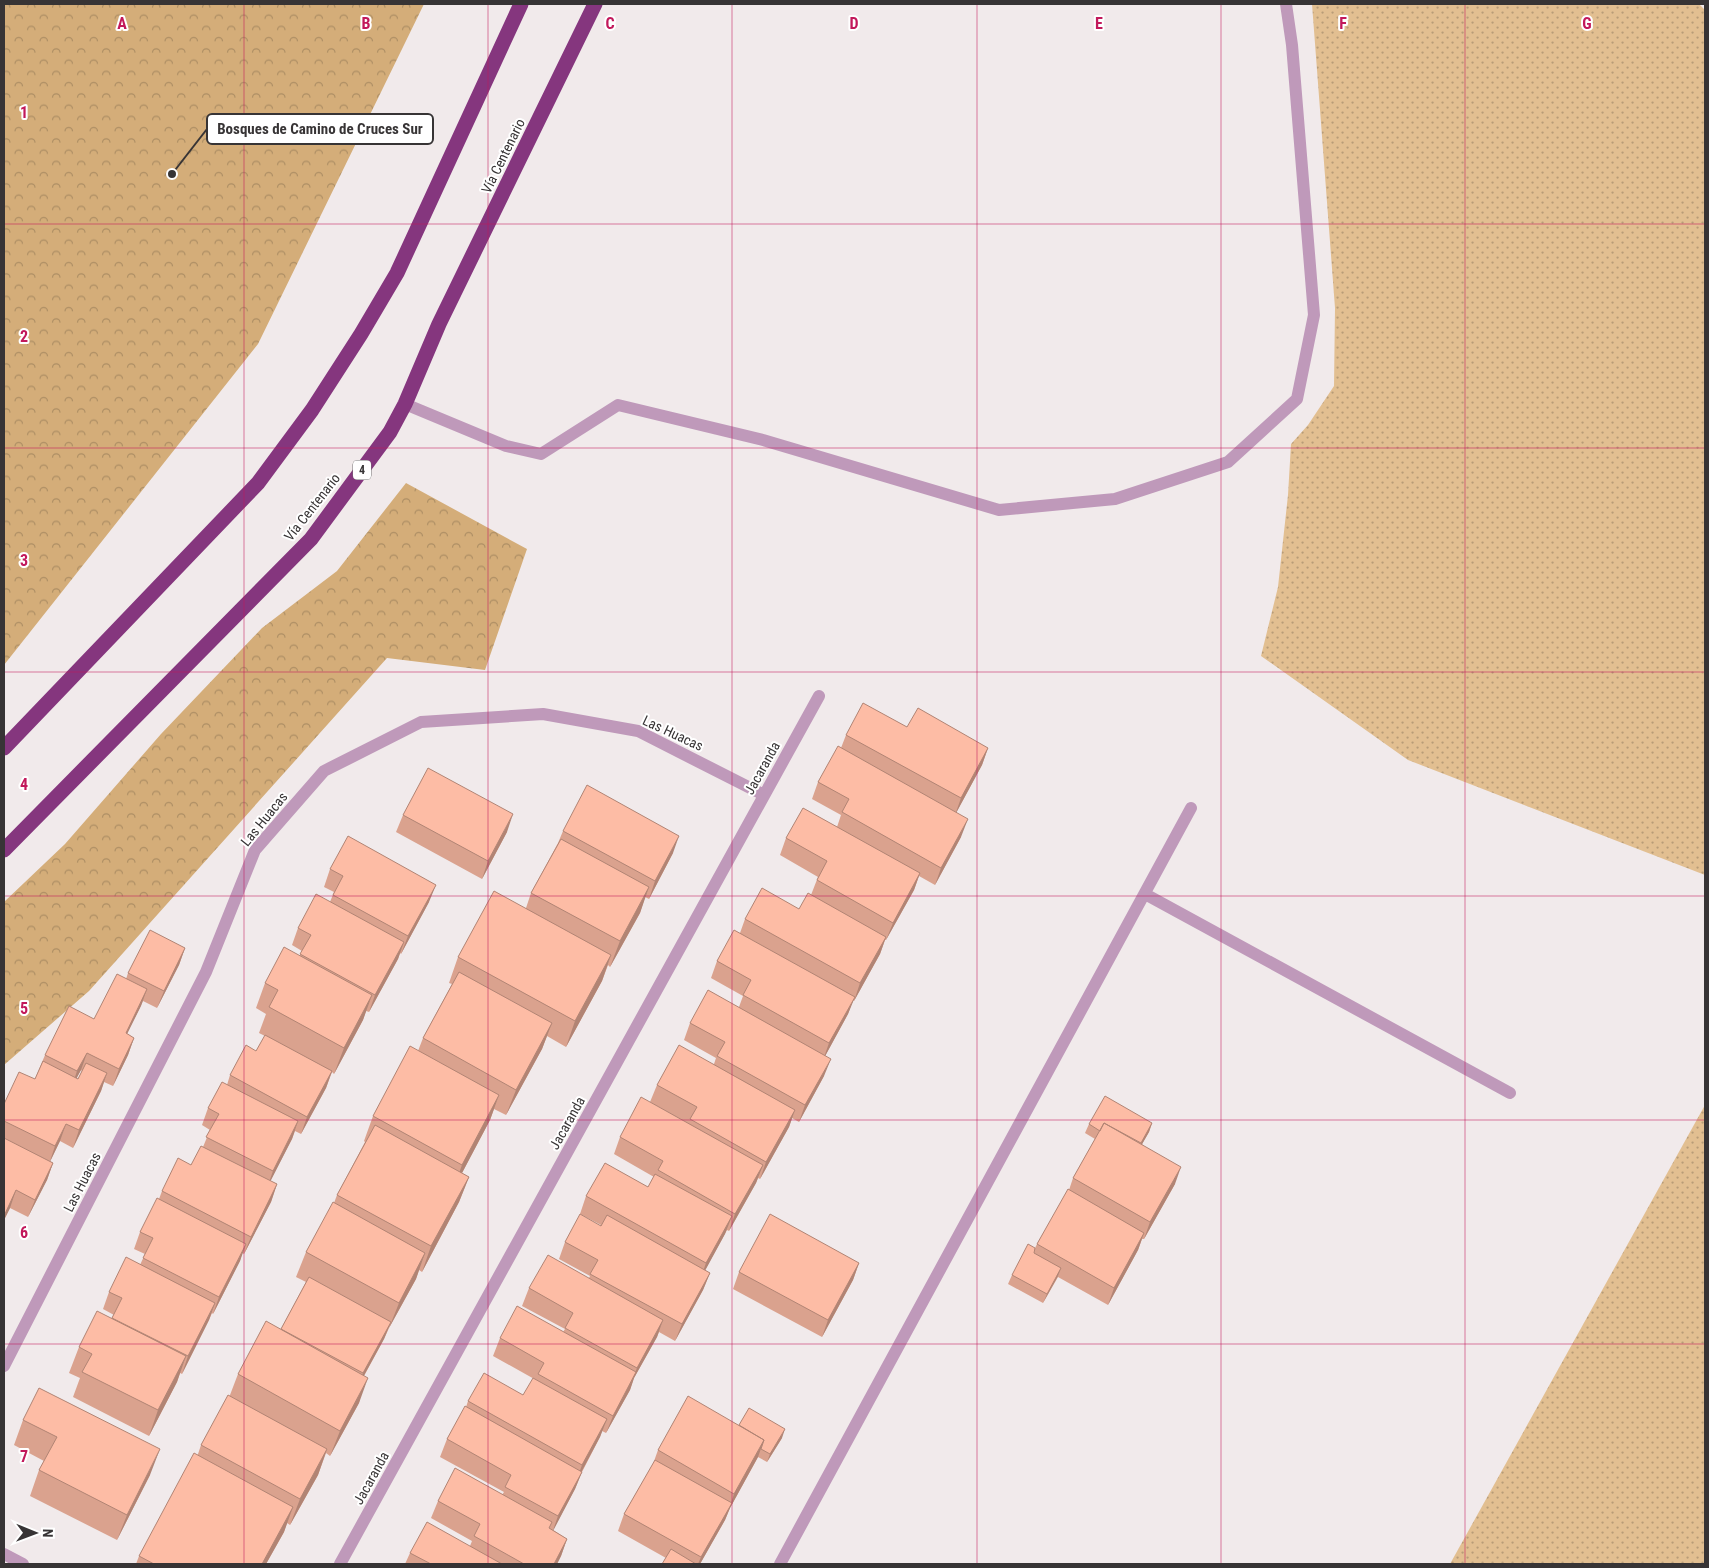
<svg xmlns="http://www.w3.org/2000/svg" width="1709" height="1568" viewBox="0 0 1709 1568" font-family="'Roboto Condensed',sans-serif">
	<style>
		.grass { fill: url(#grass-dots) }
		.forest { fill: url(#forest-crowns) }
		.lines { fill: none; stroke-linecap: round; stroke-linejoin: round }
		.lane { stroke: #bf99ba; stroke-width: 12 }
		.street { stroke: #bf99ba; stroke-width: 12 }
		.highway { stroke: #85367e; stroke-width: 15 }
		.wall { fill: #daa28e; fill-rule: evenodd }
		.shaded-wall { fill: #b18474 }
		.building { fill: #fdbca5; stroke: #b18474 }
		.grid { fill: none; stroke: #c2185b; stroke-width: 1; stroke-opacity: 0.55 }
		.labels { text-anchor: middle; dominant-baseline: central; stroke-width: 4; stroke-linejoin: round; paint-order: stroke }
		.shield { fill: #fff; stroke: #737172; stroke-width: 1 }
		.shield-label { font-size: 12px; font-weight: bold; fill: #373435 }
		.street-label { font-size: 14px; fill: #373435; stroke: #fff }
		.grid-label { font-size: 16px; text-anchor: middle; font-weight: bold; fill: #c2185b; stroke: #fff; stroke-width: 4; stroke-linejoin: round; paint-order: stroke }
		.leader { fill: none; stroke: #373435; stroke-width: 2 }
		.callout-dot { fill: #373435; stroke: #fff; stroke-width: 2 }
		.callout { fill: #fff; stroke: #373435; stroke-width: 2 }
		.callout-label { font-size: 15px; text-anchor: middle; font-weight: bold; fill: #373435 }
	</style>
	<defs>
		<pattern id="grass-dots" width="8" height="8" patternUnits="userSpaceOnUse" patternTransform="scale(1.25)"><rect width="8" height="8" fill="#e2bf91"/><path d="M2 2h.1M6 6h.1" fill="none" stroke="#b89c77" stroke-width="1.8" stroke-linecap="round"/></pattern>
		<pattern id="forest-crowns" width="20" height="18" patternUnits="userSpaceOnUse" patternTransform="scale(1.25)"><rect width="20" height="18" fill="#d4ad79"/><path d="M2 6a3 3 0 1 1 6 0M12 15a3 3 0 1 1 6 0" fill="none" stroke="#ad8e64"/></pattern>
	</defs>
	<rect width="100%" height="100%" fill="#f1eaeb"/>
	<path class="grass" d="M1312,4h387l6,6v865l-297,-115 -147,-104 17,-69 10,-92 3,-51 17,-19 26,-39 1,-78z
		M1705,1105v459h-255z"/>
	<path class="forest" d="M4,4h420l-166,340 -254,321z
		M406,483l121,66 -42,121 -98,-12 -298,333 -85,74v-163l61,-58 96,-110 101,-106 75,-57z"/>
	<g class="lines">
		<path class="lane" d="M405,404l101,42 35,8 77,-49 145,35 236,70 116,-11 113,-37 69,-63 17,-84 -22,-270 -6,-41"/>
		<path class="street" d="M1145,894l365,199
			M4,1366l202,-394 49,-122 69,-79 97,-49 122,-8 95,17 126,64
			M4,1554l19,10
			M340,1564l479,-868
			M780,1564l411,-756"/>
		<path class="highway" d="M4,748l254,-265 54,-73 49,-76 36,-61 124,-269
			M4,850l307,-311 79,-107 15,-28 34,-80 156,-320"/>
	</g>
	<path class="wall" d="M907,727l81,21 -6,17 -26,48 5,24 -26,48 -16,-9 -5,14 -28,50h-1l-5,14 -26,47 -1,-1 -5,14 -23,42 -1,20 -25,46 -7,-4 -3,9 -29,52 -2,-1 -2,5 -27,48 -2,-1 -22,40 5,3 -7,17 -28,51 -16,-9 -2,5 -23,41 -4,12 -24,43 -4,-2 -2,6 -18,35 -7,17 -22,41 14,9 -6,17 -4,8h-152l5,-11 60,-7 2,-5 -41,-23 7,-17 64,-6 2,-3 -64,-35 7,-18 19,-32 2,-6 55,-6 13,-15 -43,-24 7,-18 63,-6 2,-3 -43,-23 7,-18 60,-10 1,-2 -31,-17 6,-17 36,-17 -21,-11 6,-18 62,-9 6,-10 -40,-23 6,-17 68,-13 -38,-22 7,-17 57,-21 2,-6 -32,-18 6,-17 49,-16 4,-11 -32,-18 6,-17 23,-28 5,-14 54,-10 12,-14 7,-18 -38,-22 6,-17 51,-11 4,-12 -29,-16 6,-17 23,-34 5,-13z
		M403,815l104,17 -25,47 -86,-47z
		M563,831l110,22 -24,46 -4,-2 -5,16 -30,54 -2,-2 -6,16 -36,66 -19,-11 -5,13 -36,66 -12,-6 -4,11 -28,53 7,4 -10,25 -37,70 -3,-2 -3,9 -27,49 -5,11 -20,37 -5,27 -29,53 -4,-3 -8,22 -28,50 -3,-2 -3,9 -18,32h-130l3,-8 59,-102 3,-9 29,-50 8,-21 43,-45 25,-47 -10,-5 10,-25 28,-49 3,-8 28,-53 -1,-1 9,-25 45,-65 5,-13 29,-54 -3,-1 9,-26 68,-49 5,-15 27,-50z
		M330,869l99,33 -28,52 -1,-1 -2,6 -29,53 -3,-1 -3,9 -29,54 -2,-2 -6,16 -25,46 -6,-3 -3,8 -22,42 7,3 -6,18 -27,52 -2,-1 -2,8 -27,53 -1,-1 -3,7 -27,54 -2,-1 -3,9 -28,54 -76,-39 7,-19 -11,-5 10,-26 33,-29 2,-3 -11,-6 6,-17 31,-27 5,-11 -11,-5 6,-17 19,-33 3,-8 29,-26 12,-18 7,-17 -8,-5 6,-17 19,-23 3,-10 26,-24 9,-15 -6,-3 7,-19 -10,-6 9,-25 35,-28 2,-4 -10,-6 6,-17 32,-26 4,-10 -10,-5z
		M185,948l-6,17 -22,43 -14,-7 -16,33 7,4 -6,17 -15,31 -9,-4 -3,9 -28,57 -13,-7 -10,20 3,2 -6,17 -19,37 -18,-9 -6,12v-116l31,-25 10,-24 49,-36 32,-40 2,-6zM81,1070l1,1 -4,8 -2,-1z
		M1152,1123l-3,9 -7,12 33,40 -31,55h-2l-4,11 -30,55 -50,-28 -15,26 -35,-19 4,-9 23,-27 2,-4 32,-54 4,-12 22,-39 -10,-6 4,-9z
		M859,1263l-6,17 -31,57 -89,-48 6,-17z
		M23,1420l127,55 -33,65 -87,-44 9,-26 5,-9 -30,-16z
		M739,1425l43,13 -15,24 -9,-5 -28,51 -5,12 -25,44h-38l4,-6 -48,-27 6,-17 29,-50 5,-14z"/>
	<path class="shaded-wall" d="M988,748l-6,17 -27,50 6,-17z
		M513,814l-6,18 -25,47 6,-18z
		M968,819l-7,18 -26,48 6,-17z
		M679,836l-6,17 -24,46 6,-18z
		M920,873l-6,17 -28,50 7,-17z
		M436,885l-7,17 -28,52 7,-18z
		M649,887l-9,26 -30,54 10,-26z
		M886,937l-6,17 -26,47 6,-18z
		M404,942l-6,17 -29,53 6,-17z
		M185,948l-6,17 -22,43 7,-17z
		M611,955l-9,26 -36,66 9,-26z
		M147,989l-6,17 -22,44 7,-17z
		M372,995l-9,25 -29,54 10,-26z
		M855,997l-7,17 -25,46 6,-17z
		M552,1023l-10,26 -36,66 10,-25z
		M134,1038l-6,17 -15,31 6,-17z
		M87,1053l-6,17 -10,19 6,-18z
		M831,1059l-7,17 -25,46 6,-17z
		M332,1071l-6,17 -25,46 6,-17z
		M107,1073l-6,18 -28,57 6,-18z
		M499,1095l-9,25 -37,70 9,-25z
		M795,1110l-6,17 -29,52 6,-17z
		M298,1121l-6,18 -25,49 6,-17z
		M1152,1123l-3,9 -16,28 3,-8z
		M66,1124l-6,17 -11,23 6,-18z
		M53,1163l-6,17 -19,37 7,-17z
		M763,1165l-7,18 -27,48 6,-17z
		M1181,1167l-6,17 -31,55 6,-17z
		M469,1177l-10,25 -37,70 9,-26z
		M277,1184l-6,18 -27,52 7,-17z
		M16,1190l-6,18 -6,12v-4z
		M732,1216l-7,18 -25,46 6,-17z
		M1144,1233l-6,17 -30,55 6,-17z
		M246,1244l-6,17 -27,53 6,-17z
		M425,1253l-9,26 -27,49 10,-25z
		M859,1263l-6,17 -31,57 6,-17z
		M1061,1268l-3,8 -15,27 4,-9z
		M710,1273l-7,17 -28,51 7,-17z
		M215,1303l-6,17 -27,54 6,-18z
		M663,1320l-6,17 -23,41 -4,12 -24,43 7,-17 19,-36 5,-12z
		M391,1322l-7,17 -28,51 7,-17z
		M186,1356l-9,26 -28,54 9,-26z
		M368,1378l-9,25 -29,53 10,-25z
		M607,1419l-7,18 -24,45 6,-17z
		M785,1429l-3,9 -15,24 3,-8z
		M764,1440l-6,17 -28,51 -5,12 -25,44h-2l3,-7 29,-51 4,-12z
		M160,1449l-10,26 -33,65 10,-25z
		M327,1449l-9,26 -28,50 10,-26z
		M582,1472l-7,17 -23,44 6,-17z
		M293,1507l-9,25 -18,32h-4z
		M567,1539l-6,17 -4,8h-3z"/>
	<path class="building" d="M863,703l44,24 11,-19 70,40 -27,50 -115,-63z
		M838,746l130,73 -27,49 -99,-56 7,-13 -31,-17z
		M428,768l85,46 -25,47 -85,-46z
		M587,785l92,51 -24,45 -92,-50z
		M803,808l117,65 -27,50 -76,-43 10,-19 -41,-23z
		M348,836l88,49 -28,51 -75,-41 10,-19 -13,-7z
		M561,839l88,48 -29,54 -89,-48z
		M762,888l37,21 9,-16 78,44 -26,46 -115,-64z
		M494,891l117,64 -36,66 -117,-64z
		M316,894l88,48 -29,53 -75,-41 11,-19 -13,-7z
		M150,930l35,18 -21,43 -36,-18z
		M734,930l121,67 -26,46 -86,-48 8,-15 -34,-19z
		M284,947l88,48 -28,53 -75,-41 9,-17 -13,-7z
		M459,972l93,51 -36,67 -93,-52z
		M117,974l30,15 -21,44 8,5 -15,31 -32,-16 -10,18 -32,-16 24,-49 25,13z
		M708,990l123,69 -26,46 -88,-49 8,-14 -35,-19z
		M265,1035l67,36 -25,46 -77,-42 16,-30 10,6z
		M679,1045l116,65 -29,52 -76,-43 7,-12 -40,-22z
		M410,1046l89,49 -37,70 -89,-49z
		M43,1061l35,18 8,-16 21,10 -28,57 -13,-6 -11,22 -51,-25v-17l15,-32 16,7z
		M222,1082l76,39 -25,50 -67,-34 13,-23 -11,-6z
		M1105,1096l47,27 -11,20 -37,-20 -4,8 -11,-7z
		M641,1097l122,68 -28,49 -77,-44 5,-9 -43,-24z
		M1104,1123l77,44 -31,55 -77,-44z
		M375,1125l94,52 -38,69 -94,-51z
		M4,1138l49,25 -18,37 -19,-10 -12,26z
		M201,1146l76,38 -26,53 -89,-46 16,-33 13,7z
		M605,1163l43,24 7,-13 77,42 -26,47 -120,-67z
		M1068,1189l76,44 -30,55 -77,-44z
		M157,1198l89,46 -27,53 -76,-39 10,-20 -13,-6z
		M333,1202l92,51 -26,50 -93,-51z
		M580,1214l21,12 6,-11 103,58 -28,51 -92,-50 8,-14 -33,-18z
		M770,1214l89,49 -31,57 -89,-48z
		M1028,1244l7,4 -1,5 27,15 -14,26 -35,-19z
		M548,1255l115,65 -26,48 -72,-40 8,-15 -44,-25z
		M126,1257l89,46 -27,53 -76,-38 10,-20 -13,-6z
		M309,1277l82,45 -28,51 -82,-44z
		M517,1306l119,66 -23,44 -75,-42 6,-11 -44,-25z
		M97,1311l89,45 -28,54 -76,-38 10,-18 -13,-7z
		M266,1321l102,57 -28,53 -102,-57z
		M484,1373l39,22 10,-17 74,41 -25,46 -114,-64z
		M39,1388l121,61 -33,66 -88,-45 18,-33 -34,-17z
		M228,1395l99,54 -27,50 -99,-54z
		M688,1396l76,44 -30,54 -76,-44z
		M465,1406l117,66 -24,44 -53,-29 6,-12 -64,-36z
		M749,1408l36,21 -15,25 -9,-5 3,-9 -25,-15z
		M194,1453l99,54 -31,57h-108l-15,-8z
		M655,1460l77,43 -31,54 -77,-43z
		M455,1468l97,54 -3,6 18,11 -13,25h-30l-50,-28 6,-12 -42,-23z
		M427,1522l75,42h-71l-21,-11z
		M671,1549l25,15h-34z"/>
	<path class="grid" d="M244,4v1560M488,4v1560M732,4v1560M977,4v1560M1221,4v1560M1465,4v1560M4,224h1701M4,448h1701M4,672h1701M4,896h1701M4,1120h1701M4,1344h1701"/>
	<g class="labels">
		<rect class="shield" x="353" y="460.5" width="18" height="19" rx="4"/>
		<g class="shield-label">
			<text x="362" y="470">4</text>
		</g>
		<g class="street-label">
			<text transform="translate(503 156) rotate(-64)">Vía Centenario</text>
			<text transform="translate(312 507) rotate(-52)">Vía Centenario</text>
			<text transform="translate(673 733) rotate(25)">Las Huacas</text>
			<text transform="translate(762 768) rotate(-61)">Jacaranda</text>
			<text transform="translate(264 819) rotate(-51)">Las Huacas</text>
			<text transform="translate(567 1123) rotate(-61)">Jacaranda</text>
			<text transform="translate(82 1182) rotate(-63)">Las Huacas</text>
			<text transform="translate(371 1478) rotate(-61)">Jacaranda</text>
		</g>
	</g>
	<g class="grid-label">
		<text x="122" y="29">A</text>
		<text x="366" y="29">B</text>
		<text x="610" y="29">C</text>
		<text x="854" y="29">D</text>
		<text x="1099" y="29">E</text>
		<text x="1343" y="29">F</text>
		<text x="1587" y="29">G</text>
		<text x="24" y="118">1</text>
		<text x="24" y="342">2</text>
		<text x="24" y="566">3</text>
		<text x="24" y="790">4</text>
		<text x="24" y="1014">5</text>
		<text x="24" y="1238">6</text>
		<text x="24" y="1462">7</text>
	</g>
	<path class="leader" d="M172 174L207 129"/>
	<circle class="callout-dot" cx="172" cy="174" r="5"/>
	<rect class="callout" x="207" y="114" width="226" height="30" rx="5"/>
	<g class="callout-label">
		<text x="320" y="134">Bosques de Camino de Cruces Sur</text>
	</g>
	<rect width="1709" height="1568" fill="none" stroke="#373435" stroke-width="10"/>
	<g transform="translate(35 1533) rotate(91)" stroke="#ffffff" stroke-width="4" paint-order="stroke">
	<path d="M0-4L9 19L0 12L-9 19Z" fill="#373435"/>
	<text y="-8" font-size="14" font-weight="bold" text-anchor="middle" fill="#373435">N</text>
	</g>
</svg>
